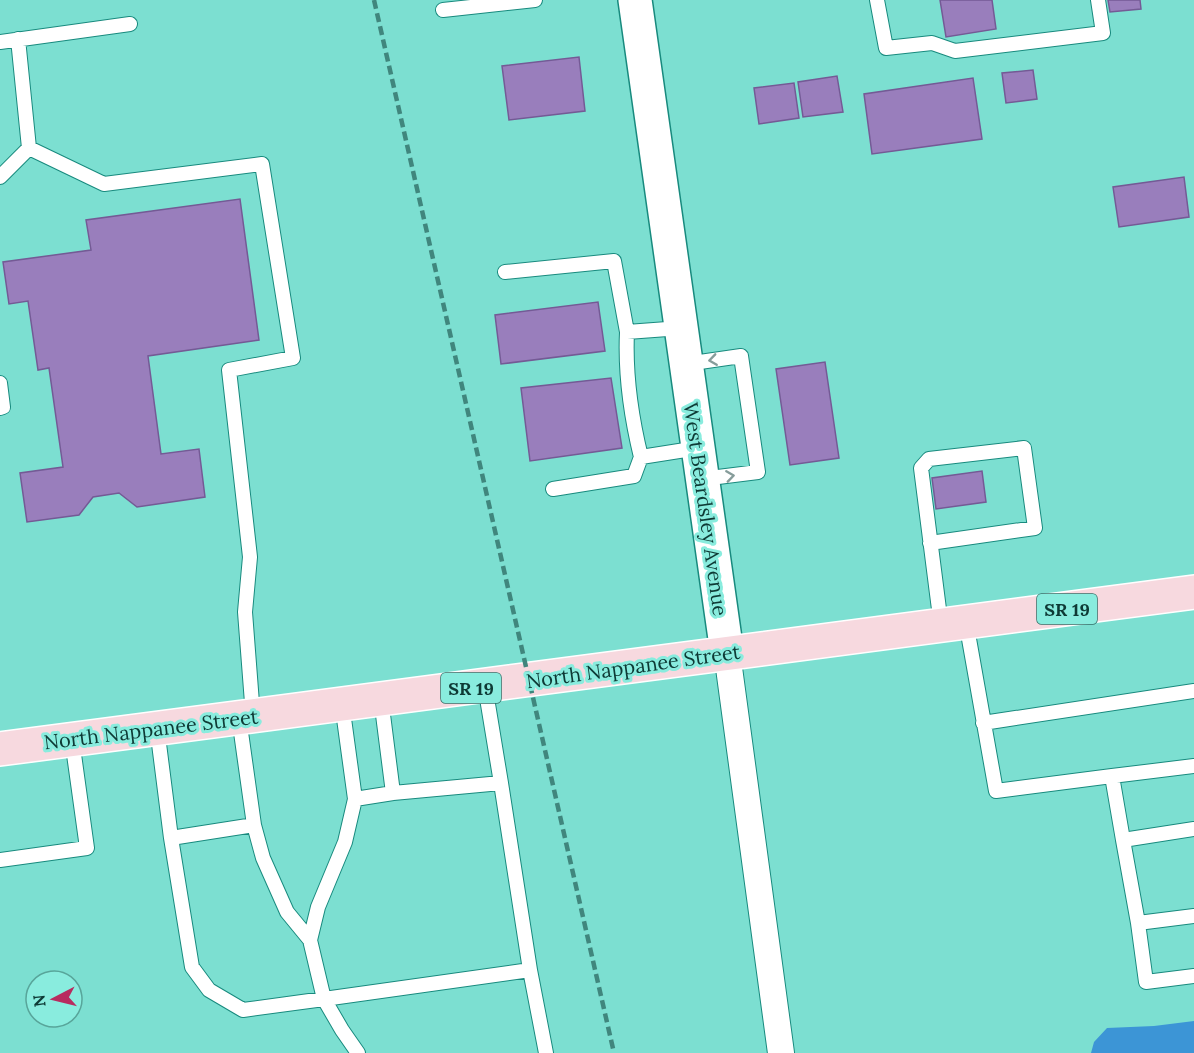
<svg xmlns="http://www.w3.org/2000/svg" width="1194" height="1053" viewBox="0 0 1194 1053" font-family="Lora,serif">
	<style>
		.water { fill: #3c95d6 }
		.building { fill: #997ebc; stroke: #745a95; stroke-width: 1.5 }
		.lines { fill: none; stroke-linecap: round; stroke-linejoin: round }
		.service-casing { stroke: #188a7e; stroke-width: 16 }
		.minor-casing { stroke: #188a7e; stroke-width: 28 }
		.secondary-casing { stroke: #188a7e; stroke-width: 36 }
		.primary-casing { stroke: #fff; stroke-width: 36 }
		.service { stroke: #fff; stroke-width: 14 }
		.minor { stroke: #fff; stroke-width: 26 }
		.secondary { stroke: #fff; stroke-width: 33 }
		.primary { stroke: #f7d9df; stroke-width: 33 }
		.rail { stroke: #40867d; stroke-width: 4.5; stroke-dasharray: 9 4.5; stroke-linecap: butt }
		.oneway { stroke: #869c9a }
		.labels { text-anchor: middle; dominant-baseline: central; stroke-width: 6; stroke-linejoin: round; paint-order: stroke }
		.shield { fill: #89ecde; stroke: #336f68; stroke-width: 1.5 }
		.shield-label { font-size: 18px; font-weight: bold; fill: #0e3a35 }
		.street-label { font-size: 20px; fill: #0e3a35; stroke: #89ecde }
	</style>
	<rect width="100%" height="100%" fill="#7cdfd1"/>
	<path class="water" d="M1194,1021v32h-103l3,-11 13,-14 47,-2z"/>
	<path class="building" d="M940,0h52l4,29 -50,8z
		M1108,0h32l1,9 -31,3z
		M579,57l6,54 -76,9 -7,-54z
		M1033,70l4,29 -31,4 -4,-30z
		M837,76l6,36 -40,5 -5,-35z
		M973,78l9,61 -110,15 -8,-60z
		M794,83l5,35 -40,6 -5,-36z
		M1184,177l5,40 -70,10 -6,-40z
		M240,199l19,141 -111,16 13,98 38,-5 6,48 -68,10 -18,-14 -26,4 -14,18 -52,7 -7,-49 43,-6 -14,-99 -11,2 -10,-69 -19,3 -6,-42 88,-12 -5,-30z
		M598,302l7,49 -104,13 -6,-49z
		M825,362l14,96 -49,7 -14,-96z
		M611,378l11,70 -92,13 -9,-73z
		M982,471l4,31 -50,7 -4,-31z"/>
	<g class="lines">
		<g class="service-casing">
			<path id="service" d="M877,0l9,48 46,-5 23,8 148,-18 -5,-33
				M443,10l92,-10
				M18,39l11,109
				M0,42l130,-18
				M0,177l29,-29 75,36 158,-20 31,194 -64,12 21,187 -5,55 8,104
				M505,272l109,-11 13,71 54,-4
				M627,332c-2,42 4,84 14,125
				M686,364l55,-8 17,116 -56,7
				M0,383l3,24 -3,1
				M553,489l81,-13 7,-19 57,-9
				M930,543l105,-15 -11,-80 -95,11 -8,9 20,157
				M966,622l30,169 116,-15 11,64 71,-11
				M381,699l12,94 108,-10 -16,-97
				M342,704l13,95 38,-6
				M983,723l211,-32
				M157,728l14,110 83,-13 -15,-107
				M1112,776l82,-10
				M355,799l-10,43 -27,65 -8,33 14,59 206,-29 -29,-187
				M254,825l9,33 24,54 23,28
				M171,838l21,129 17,23 34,20 81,-11 18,31 16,23
				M1123,840l15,83 56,-7
				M0,860l87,-12 -15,-108
				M1138,923l8,59 48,-6
				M530,970l16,83"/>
		</g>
		<g class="minor-casing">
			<path id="minor" d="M727,653l54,400"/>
		</g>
		<g class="secondary-casing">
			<path id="secondary" d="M635,0l92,653"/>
		</g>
		<g class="primary-casing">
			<path id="primary" d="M0,749l1194,-157"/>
		</g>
		<use href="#service" class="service"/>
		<use href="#minor" class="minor"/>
		<use href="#secondary" class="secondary"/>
		<use href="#primary" class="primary"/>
		<path class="rail" d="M374,0l240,1053"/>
	</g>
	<defs><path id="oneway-chevron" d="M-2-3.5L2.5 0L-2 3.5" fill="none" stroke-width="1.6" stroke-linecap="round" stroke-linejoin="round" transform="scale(1.5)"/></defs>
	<g class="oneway">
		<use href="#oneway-chevron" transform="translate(713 360) rotate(172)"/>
		<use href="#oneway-chevron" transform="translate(730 476) rotate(-8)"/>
	</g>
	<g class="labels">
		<g class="shield">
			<rect x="1037" y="594" width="60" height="30" rx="4.5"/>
			<rect x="441" y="673" width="60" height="30" rx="4.5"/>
		</g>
		<g class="shield-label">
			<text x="1067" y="609">SR 19</text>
			<text x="471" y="688">SR 19</text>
		</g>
		<g class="street-label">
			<text transform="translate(706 509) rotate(82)">West Beardsley Avenue</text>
			<text transform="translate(633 666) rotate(-8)">North Nappanee Street</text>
			<text transform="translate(151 729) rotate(-7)">North Nappanee Street</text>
		</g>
	</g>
	<g transform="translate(54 999) rotate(263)"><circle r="28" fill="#89ecde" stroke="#58a59a" stroke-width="1.5"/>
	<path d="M0-4.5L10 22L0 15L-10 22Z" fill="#b82b5f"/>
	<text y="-9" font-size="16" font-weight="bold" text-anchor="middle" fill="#0e3a35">N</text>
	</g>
</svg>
